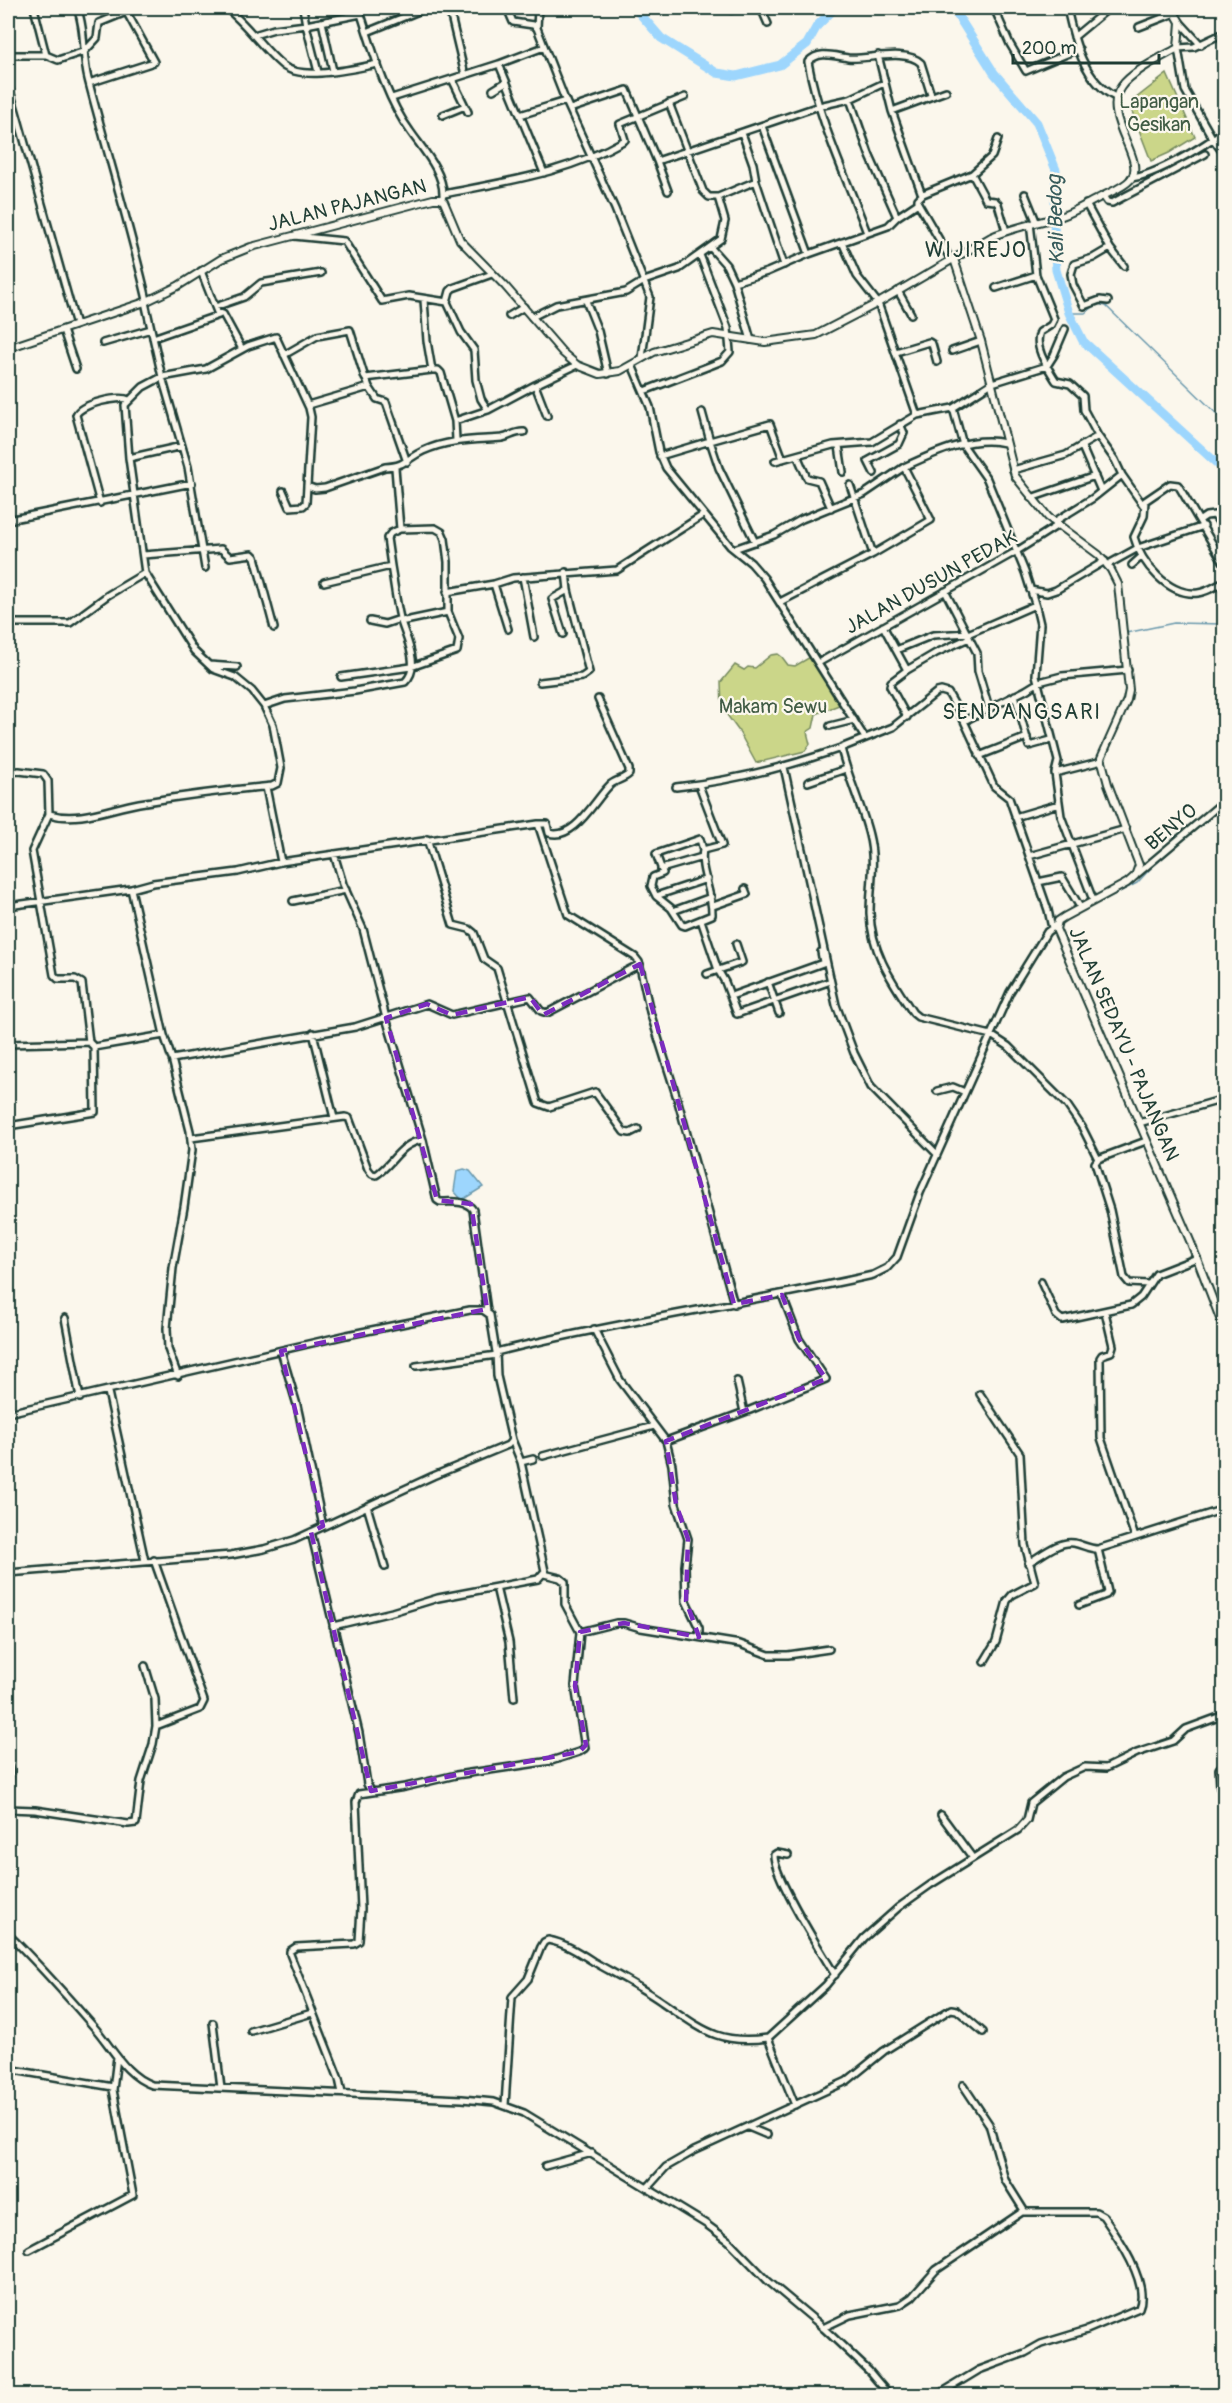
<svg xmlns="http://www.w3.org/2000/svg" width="1232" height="2403" viewBox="0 0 1232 2403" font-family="Pangolin,sans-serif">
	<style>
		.green { fill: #cbd689; stroke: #758a5e; stroke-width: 1.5 }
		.water { fill: #9dd6fd; stroke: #6b99ad; stroke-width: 1.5 }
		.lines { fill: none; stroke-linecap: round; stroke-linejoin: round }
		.stream { stroke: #6b99ad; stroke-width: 1.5 }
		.river { stroke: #9dd6fd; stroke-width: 9 }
		.minor-casing { stroke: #1f3d34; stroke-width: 10 }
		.major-casing { stroke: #1f3d34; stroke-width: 10 }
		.minor { stroke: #fbf7ec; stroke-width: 5 }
		.major { stroke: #fbf7ec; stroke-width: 6 }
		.marked { fill: none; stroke: #7b2cbf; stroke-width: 4.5; stroke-dasharray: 12 8; stroke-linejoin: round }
		.labels { text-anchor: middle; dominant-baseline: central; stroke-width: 4.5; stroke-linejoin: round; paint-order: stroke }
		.park-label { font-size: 20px; fill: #415c45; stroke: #fbf7ec }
		.street-label { font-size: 20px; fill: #1f3d34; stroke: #fbf7ec }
		.water-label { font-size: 21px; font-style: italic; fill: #385c5c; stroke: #fbf7ec }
		.quarter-label { font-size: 22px; letter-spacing: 1.5px; fill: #1f3d34; stroke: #fbf7ec }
	</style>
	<rect width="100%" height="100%" fill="#fbf7ec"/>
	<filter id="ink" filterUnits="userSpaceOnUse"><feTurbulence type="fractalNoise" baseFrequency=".0167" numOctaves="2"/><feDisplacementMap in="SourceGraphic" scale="12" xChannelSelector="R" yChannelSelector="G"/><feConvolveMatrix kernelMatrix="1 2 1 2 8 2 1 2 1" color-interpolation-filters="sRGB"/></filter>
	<g filter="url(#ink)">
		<path class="green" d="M1167,74l28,63 -26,16 -18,8 -20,-52 4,-10z
			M778,654l4,3 6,8 7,1 17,-10 26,41 1,8 -23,9 -3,14 -6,4 3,12 -5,7 -49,12 -18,-33 -16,-22 -1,-26 14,-17 9,5 4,-3 7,1 16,-13z"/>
		<path class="water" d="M464,1169l6,2 13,16 -21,13 -8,-9 3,-20z"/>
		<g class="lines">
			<path class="stream" d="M1069,313h16l13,-9 8,2 118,115
				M1126,633l48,-10 50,1
				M1089,907l48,-24 14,-15 73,-63"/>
			<path class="river" d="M635,8l26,30 56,35 19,3 44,-11 27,-21 10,-18 18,-18
				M951,8l7,8 36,57 43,50 19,47 -2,68 2,32 13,43 14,28 141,129"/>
			<g class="minor-casing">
				<path id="minor" d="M34,8l12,47
					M77,8c9,22 5,48 11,71 19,74 42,147 59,221
					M226,8c21,16 36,40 56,57 20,17 73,3 96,-1
					M303,8l3,17 55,-11
					M359,8c13,39 26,89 51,123 13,19 34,41 33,65
					M449,8l16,67
					M507,8l6,14 20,3 4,3 27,69 51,112 35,88 -8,61
					M761,8l7,16
					M994,8l16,36 16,27 53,-22
					M1067,8c7,33 17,74 50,90
					M731,10l5,-2
					M322,22l11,49
					M1180,22l21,23
					M1139,27l36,-14
					M537,28l1,-20
					M367,32l59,-24
					M1224,33l-30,14 -16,1 7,42 28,49 11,15
					M254,35l20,-6 32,-4 12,47
					M1074,37l35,-29
					M8,55h38l12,5 27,-9 12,-13 2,-15 37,-15
					M878,55l14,56 29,81 2,2 49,-20 14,26 9,1 3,3 8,27
					M499,64l45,-17
					M452,79l47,-15 45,109
					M8,83l68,242
					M89,83l65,-21 -28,-51
					M493,90l13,-8
					M392,98l60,-19 16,33
					M850,99l34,-16
					M570,109l57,-19 30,71 162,-55 31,-7 19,55 28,63
					M892,111l54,-20
					M443,115l22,-9
					M520,115l46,-14
					M762,126l47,128
					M657,161l11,30
					M972,174l20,-18 6,-17
					M1131,178c23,-2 76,-33 93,-48
					M756,181l28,84
					M444,194c64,-13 124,-21 181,-54l-5,-16 65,-27
					M1025,194l11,27
					M1103,196l4,6 5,1 93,-49
					M718,197l38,-16 -3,-17 -11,-31
					M918,203l33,57
					M1086,204l24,44 -17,10 -19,6 -3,10 2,11 11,21 16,-6 8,1
					M1030,223l6,52 18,44 -3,6 -11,7c-7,15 8,36 16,49l14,3 13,12 1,14 14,26
					M867,233c-21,-57 -48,-111 -59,-171 11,-12 26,-6 40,-4 19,2 58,-10 73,5l10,32
					M294,236l50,5 38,60 27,-5 38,6 3,-11 3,-3 39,-14
					M842,242l15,34 21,27 39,112
					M711,248l15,17 8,17
					M1110,248l14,18
					M201,271l16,41 6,2 19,35
					M996,288l40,-13
					M898,291l13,23
					M586,301l12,30 10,43
					M145,302l17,75 26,90 17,101
					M447,302l14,30 13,18 2,30 5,19 7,11
					M215,307l29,-10 17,-14 60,-10
					M509,316l15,-9
					M532,317l24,-12 70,-13 18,-11 35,-12 42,-30 4,-18 -7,-24h-9l-6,-6 -34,-88
					M63,330l13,39
					M153,338l66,-23
					M751,340l-17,-58 33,-10 42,-18 79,-28 9,-9 21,-14v-4l5,-5
					M103,343l48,-14
					M952,351l29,-10
					M896,352l33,-10 3,2 5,18
					M284,355l33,-19 33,-6 15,48 67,-8 -5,-29 -3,-41
					M632,365l18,42 9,45 7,16 64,78 21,17 13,15 101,160
					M432,370h6l3,3 14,48 33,-11 47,-25
					M369,387l8,12 9,3 1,3 20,57
					M644,391l68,-26 10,-4 8,-9 -2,-24 -28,-73
					M308,405l61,-18 -3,-8
					M953,408l39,-25 55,-17 7,-11 11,-26
					M547,416l-12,-31 42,-20
					M455,421l1,19
					M839,446l4,26
					M1082,447l19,44
					M797,455l10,23 12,3 12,27
					M660,456l50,-15 -8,-29
					M129,458l53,-12
					M775,461l58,-16 39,-3 45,-27 36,-7 10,37 24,34 38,93 11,35 4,17 -4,51 22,86 -3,12
					M904,467c30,-14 68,-32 101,-24
					M1013,470l53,-15 32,-19 17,24 7,15 -29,23 -39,24
					M874,473l-6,-12 31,-17 5,-11 -4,-9
					M1122,475l21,30
					M850,485l23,69
					M307,486l8,3 10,-1 60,-21c21,-1 21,-8 38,-16 26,-12 52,-11 79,-13 8,-1 13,-7 22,-6
					M1031,498l64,-22
					M100,503l-24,-88c4,-11 43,-20 53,-15
					M8,520l184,-37
					M1200,520l6,-4 8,-1 10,14
					M755,542l-36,-74 -9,-27 60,-17 13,35
					M734,549l40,-14 28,-16 62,-25 40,-27 27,53 -58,34 -93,48
					M143,555l78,-6 9,8 22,-3 3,3 19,71
					M1224,563l-46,-78 -8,-1 -25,17 -1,15 -10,21c7,26 34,59 64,56 9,-1 18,-7 26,-11
					M1107,565l31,-17 66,-22
					M1132,565l9,-8
					M523,577l11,60
					M324,582l67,-16 -4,-28 4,-5 9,-4
					M494,584l14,45
					M1030,590l17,3 9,-3 49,-29
					M945,591l32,62 1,18 11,37
					M447,592l47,-8 19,-6 104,-8 86,-55
					M370,621l15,3 15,-5 5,2 43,-9
					M8,623h62l38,-28 37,-22
					M883,626l13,24 37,-15 37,-2 65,-28
					M563,634l-11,-35 16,-9 -2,-18
					M896,650l11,20 -16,12 -1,4 17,31
					M818,663l199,-112 41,-26
					M209,665l28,2
					M907,670l29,-17 33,-15
					M341,677l70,-10 46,-16 2,-12 -11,-27v-50l-3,-23 -3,-7 -7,-4 -35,1 -5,-61
					M540,682l42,-5 7,-5 -21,-82
					M1015,695l14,51 22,-6
					M264,706l21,-7 70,-8 50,-9c17,-16 0,-45 -5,-64 -4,-17 -6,-35 -9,-52
					M964,721l62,-31 13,-8 23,-6 66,-6
					M830,726l24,-6
					M979,756l48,-19
					M784,767l52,238 18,48 17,34 66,67
					M8,772l11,-1 24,3 5,7 1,33c30,9 61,-6 90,-11 44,-7 89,-13 133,-17l6,-3 3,-15 -8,-43 -9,-19 -12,-15 -17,-14 -22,-8 -19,-18 -49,-78 -16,-115 -4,-53 18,-18 19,-10 44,-8 42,-23 28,-9 33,71 2,9 -5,86 -3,3 -13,1 -7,-16
					M808,782l38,-13
					M699,785l23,60 -19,5 -3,-11 -44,15 7,19 -10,4 -2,9 5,10 51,-17
					M266,787l15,75
					M676,787c57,-6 111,-20 165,-39
					M49,814l-17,37 22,124 4,4h17l7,4 7,59
					M1015,817l44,-13
					M538,824h9l2,9c25,8 45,-32 60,-47 5,-6 14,-6 20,-12v-5l-31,-70
					M427,839l26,86 16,4 5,4 10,26 13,9 41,135 11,4 46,-15 29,40 6,1 8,-4
					M1029,856l97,-27
					M661,869l41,-12
					M1135,876l89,-75
					M1038,882l24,-5 18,30
					M131,889l33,146
					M656,896l15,12 11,17 3,1 27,-11c1,-22 -13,-45 -9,-65
					M1093,900l-32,-84 -6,-43 47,-12
					M293,901l53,-11
					M8,906l123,-17 22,-6 85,-11 43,-10 257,-38 30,91 67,42 4,5 11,50 27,86 57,206
					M713,906l34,-12 -2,-5
					M673,911l38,-14
					M701,920l17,50 7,12 12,32 91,-32
					M1052,928l-4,-18 -39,-112 -15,-12 -30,-65 -16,-28 -7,-2 -4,1 -44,35 -52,21c7,30 21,58 28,87 7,27 1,52 1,78 1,39 22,68 43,100l5,4 73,18 17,11 59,59 15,22 16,32 -3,4 15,47 14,67 5,6 19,1
					M821,952l2,10
					M707,974l35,-12 -6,-18
					M768,982l11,31
					M731,996l92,-33
					M313,1033l21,85
					M8,1044l81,-2 5,5 70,-12 8,24 183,-32 72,-23 25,11 78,-18 11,14 6,2 93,-49
					M172,1059l18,72 2,19 -8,57 -11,61 -6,60 1,21 10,27
					M937,1091l16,-4 12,5
					M1139,1123l85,-24
					M8,1126l87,-14 -1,-65
					M191,1138l154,-21 4,1 19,51 4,5 4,1c17,-11 24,-32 47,-35l-37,-122 -23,-89 -20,-45 -9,-30
					M423,1140l14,60 3,2c11,0 27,-2 33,8l14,101
					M1098,1159l48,-18
					M1041,1282l15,33 6,5 69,-15 10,-8 15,-23 41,-16
					M1105,1312l8,34 -2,6 -9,3 -2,3 1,80 34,99
					M65,1318l15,80
					M594,1329l26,51 46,61 6,24 4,39 12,35 -3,27 1,35 13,27v9
					M281,1351l16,54 26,121
					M416,1366l81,-11
					M737,1381l7,31
					M108,1392l37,169
					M980,1394l40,60 5,91 10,38 -23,12 -5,6 -11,41 -12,20
					M8,1413l339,-78 123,-25h13l7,5 6,37
					M666,1441l84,-31 76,-31 -27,-40 -17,-44
					M543,1456l111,-30
					M521,1462l12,-3
					M367,1506l18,61
					M311,1532l48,201 8,51 4,7
					M154,1560l50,141 -4,8 -44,17
					M1028,1563c13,-7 31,-23 46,-20 9,2 15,6 24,6l126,-40
					M8,1573l223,-18 33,-6 30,-9 139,-64 75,-31 4,-5 -15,-64 -1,-24c125,-31 252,-49 377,-77l14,-7 10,-11 23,-64 90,-201 37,-60 9,-7
					M496,1587l13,55 5,56
					M1079,1605l27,-10 2,-3 -10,-43
					M333,1626l59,-14 46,-14 100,-19 7,-8 -24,-109 -9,-22
					M580,1632l36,-9h8l17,5 99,16 29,11h19l41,-6
					M8,1763l2,9 -2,36
					M1224,1763l-5,6 1,19 4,5
					M8,1809l27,1 93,14 8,-1 5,-42 12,-37 3,-18 -1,-27 -10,-33
					M941,1815l31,42
					M788,1855l-11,-2 -3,2c-1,21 48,98 61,120
					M8,1934c30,29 58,61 86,93 18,20 31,49 58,58l310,14 32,3 30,11 182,111 23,17 39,40 49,41 52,49 21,25
					M213,2023l8,65
					M251,2031l61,-18
					M768,2038l58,-53 38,-47 35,-31 31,-22 88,-55 9,-10 4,-17 32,-26 22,-10 21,1 31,-15 36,-12 13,-12 38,-14
					M8,2069l105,18
					M963,2085l26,39 16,56 20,32
					M342,2093l-3,-14 -49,-125v-3l6,-4 58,-3 5,-3 2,-32 -5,-107 3,-8 46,-7 51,-12 95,-14 28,-9 6,-4 -10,-62 5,-54 -15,-28v-22l-5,-4 -16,-4
					M505,2105l7,-108 16,-18 13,-32 3,-5 4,-2c17,3 32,13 46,22 23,13 47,25 68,40 40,27 55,43 106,36l27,67
					M748,2127l19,8
					M545,2166l47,-13
					M648,2187l18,-20 28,-16 153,-70 37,-30 67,-42 6,1 26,22
					M29,2250l104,-55 -20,-105 4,-33
					M823,2328l27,-13 50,-10 12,-8 24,-27 86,-58h74l7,4c14,20 47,67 36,92l-52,22 -46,14 -16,9 -46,17 -43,26"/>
			</g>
			<g class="major-casing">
				<path id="major" d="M954,259l27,82 34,135 33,41 51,38 12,15 7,14 11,106 -2,10 -26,58 7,26 31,81 -4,11 -8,7 -63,34 -6,4 -2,8 135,314 33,86
					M8,348l137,-46 33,-16 43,-27 30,-12 182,-48h8l3,3 16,38 45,46 58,67 14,12 23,9 20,-3 34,-19 59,-18 52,8 51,-7 62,-32 113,-66c23,-10 47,-14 71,-21 14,-5 28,-14 41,-20 10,-5 21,-9 28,-17 16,-20 -31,-62 -10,-92 10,-15 41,-30 57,-39l2,-26 -8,-14"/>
			</g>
			<use href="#minor" class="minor"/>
			<use href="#major" class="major"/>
		</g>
	</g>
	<path class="marked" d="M640,964l94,340 48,-9 17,44 27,40 -160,62 10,63 12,35 -2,62 13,36 -75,-14 -44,9 -5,54 11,59 -7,7 -208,39 -60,-259 12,-6 -42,-175 206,-42 -16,-105 -34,-4 -51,-182 41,-14 25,11 78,-18 13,18z"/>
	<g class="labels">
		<g class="park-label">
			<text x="1159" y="101">Lapangan<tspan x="1159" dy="23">Gesikan</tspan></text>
			<text x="773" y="706">Makam Sewu</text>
		</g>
		<g class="street-label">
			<text transform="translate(347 205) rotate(-14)">JALAN PAJANGAN</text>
			<text transform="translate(931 582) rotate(-29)">JALAN DUSUN PEDAK</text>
			<text transform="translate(1171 827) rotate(-40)">BENYO</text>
			<text transform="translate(1124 1044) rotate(67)">JALAN SEDAYU - PAJANGAN</text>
		</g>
		<g class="water-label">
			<text transform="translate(1056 220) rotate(-92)">Kali Bedog</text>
		</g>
		<g class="quarter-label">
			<text x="976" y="250">WIJIREJO</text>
			<text x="1022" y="712">SENDANGSARI</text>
		</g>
	</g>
	<rect width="1232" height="2403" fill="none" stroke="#fbf7ec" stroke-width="30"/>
	<rect x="15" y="15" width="1202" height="2373" fill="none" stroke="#1f3d34" stroke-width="2" filter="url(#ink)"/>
	<path d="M1013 54v9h146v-9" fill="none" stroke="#1f3d34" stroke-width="3"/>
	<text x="1022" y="54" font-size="18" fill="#1f3d34" stroke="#fbf7ec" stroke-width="4.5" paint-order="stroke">200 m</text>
</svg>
